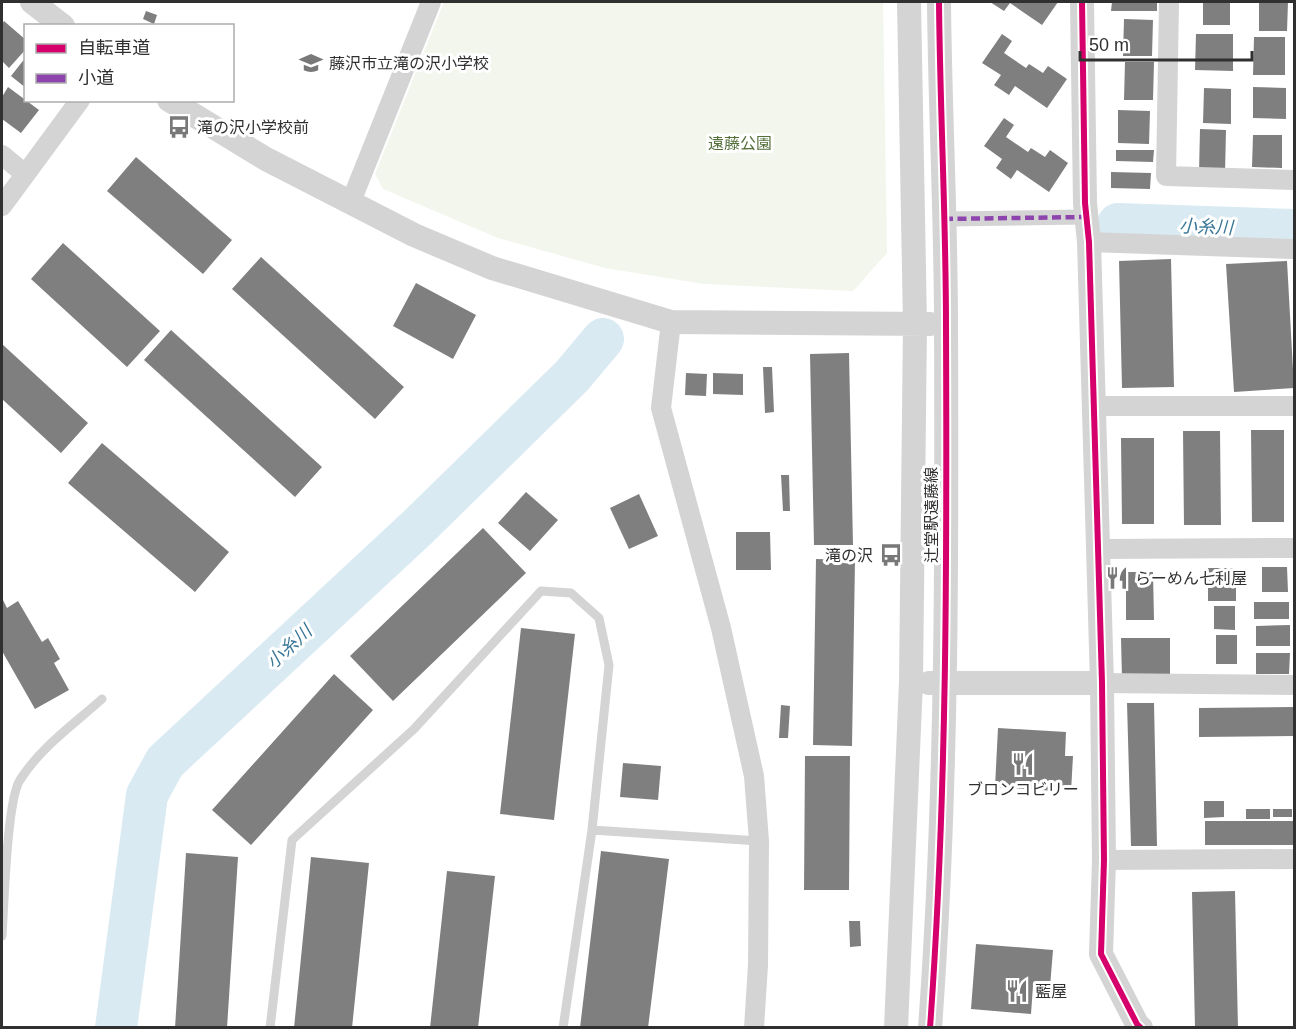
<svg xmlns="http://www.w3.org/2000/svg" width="1296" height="1029" viewBox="0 0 1296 1029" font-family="Helvetica,'Noto Sans JP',sans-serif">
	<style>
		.green { fill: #f2f6ec }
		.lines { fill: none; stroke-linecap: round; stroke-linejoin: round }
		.river { stroke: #d9eaf3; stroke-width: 42 }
		.building { fill: #7f7f7f }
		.service { stroke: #d4d4d4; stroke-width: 9 }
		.pedestrian { stroke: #d4d4d4; stroke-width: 15 }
		.minor { stroke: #d4d4d4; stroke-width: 20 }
		.tertiary { stroke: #d4d4d4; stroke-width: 24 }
		.quiet { stroke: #8e44ad; stroke-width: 4.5; stroke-dasharray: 9 4.5; stroke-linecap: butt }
		.cycleway-casing { stroke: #fff; stroke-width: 10 }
		.cycleway { stroke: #d6006c; stroke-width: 6 }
		.labels { text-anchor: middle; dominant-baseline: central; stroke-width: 6; stroke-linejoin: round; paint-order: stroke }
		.poi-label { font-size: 16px; fill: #303030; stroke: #fff; text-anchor: start }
		.park-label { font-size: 16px; fill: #546f3a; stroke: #fff }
		.street-label { font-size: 16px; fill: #303030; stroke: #fff }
		.water-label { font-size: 18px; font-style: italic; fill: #397697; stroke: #fff }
	</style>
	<rect width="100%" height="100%" fill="#fff"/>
	<path class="green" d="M444,2h439l4,251 -34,38 -149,-7 -99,-16 -107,-30 -115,-49 -8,-15z"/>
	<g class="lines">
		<path class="river" d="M1118,224l176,6
			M116,1028l31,-233 18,-33 253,-235 154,-151 31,-37"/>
	</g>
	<path class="building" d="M990,2h68l-16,23 -32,-22 -6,8z
		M1112,2h45v9h-46z
		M1203,2h27v23h-27z
		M1259,2h29l-1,29h-28z
		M146,11l11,4 -3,9 -11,-5z
		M1124,19l29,1 -1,36h-29z
		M4,21l22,19v9l-17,19 -7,-7v-37z
		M1002,34l10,7 -8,12 22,15 3,-4 14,9 5,-7 19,13 -20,29 -32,-22 -6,9 -15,-10 7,-10 -19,-12z
		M1196,34h37v37l-38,-1z
		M1254,37h31v38h-32z
		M26,57v31l-15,-12z
		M1125,62h29l-1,38h-29z
		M8,87l31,23 -18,23 -19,-14v-22z
		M1253,87l33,1v31l-33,-1z
		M1204,88l27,1v35l-28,-1z
		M1118,110l32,1 -1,33 -31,-1z
		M1004,118l10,7 -8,12 22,15 3,-4 14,9 5,-7 18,13 -19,29 -32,-22 -6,9 -15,-11 6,-9 -18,-13z
		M1200,129l26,1 -1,44 -26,-1z
		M1253,135h29v33l-30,-1z
		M1116,150h38l-1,12 -37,-1z
		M136,157l96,83 -29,34 -96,-83z
		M1111,172l40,1 -1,16 -39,-1z
		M63,243l97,88 -33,36 -96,-88z
		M261,257l143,130 -29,32 -143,-130z
		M1171,259l3,128 -52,1 -3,-127z
		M1287,261l7,127 -60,4 -8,-128z
		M416,283l60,32 -23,44 -60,-33z
		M171,330l151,137 -27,30 -151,-137z
		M2,344l86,79 -27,30 -59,-54z
		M849,353l4,192h-39l-4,-191z
		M763,367h9l2,45 -9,1z
		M686,373l21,1 -1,22 -21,-1z
		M713,373l30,1v21l-30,-1z
		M1251,430h33v92h-32z
		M1183,431h37l1,94h-37z
		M1121,438h33v86h-32z
		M102,443l127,109 -34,40 -127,-109z
		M781,475h8l1,36h-7z
		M526,492l32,28 -28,31 -32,-28z
		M639,494l19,42 -29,13 -19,-41z
		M483,528l43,45 -133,128 -43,-45z
		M736,532h34l1,38h-35z
		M816,559l39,1 -3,186 -39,-1z
		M1262,567h25l1,25h-26z
		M1208,568h28v33h-28z
		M1126,572h27l1,48h-28z
		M2,598l5,10 11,-7 24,41 6,-4 12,21 -6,4 15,27 -34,19 -33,-58z
		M1254,602h35v17h-35z
		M1214,606h21v24l-21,-1z
		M1290,625v21h-34v-20z
		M521,628l54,6 -21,186 -54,-6z
		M1216,635h21v29h-21z
		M1121,638h49v41h-48z
		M1256,653h34l-1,21h-33z
		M334,674l39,36 -122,135 -39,-35z
		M1127,703h27l3,143h-26z
		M781,705l9,1 -2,32h-9z
		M1294,707v29l-95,1v-29z
		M998,728l68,4 -1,24h8l-2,36 -76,-5z
		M805,756h45l-1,134h-45z
		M623,763l38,3 -3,34 -38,-3z
		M1204,801h20v16l-20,1z
		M1246,809h24v10h-24z
		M1273,809h19v8h-19z
		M1205,821h89v24h-89z
		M601,851l68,8 -21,169h-68z
		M186,853l52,4 -11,171h-52z
		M311,857l58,6 -17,165h-58z
		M447,871l48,5 -17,152h-48z
		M1235,891l3,137h-43l-3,-136z
		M849,921h11l1,25 -11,1z
		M976,944l77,6 -3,37 -17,-1 -2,28 -60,-5z"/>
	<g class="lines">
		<path class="service" d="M592,830l167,11
			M2,936c2,-30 5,-137 18,-156 20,-32 54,-56 82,-81
			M270,1028l22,-188 122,-111 127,-138 30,2 28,25 10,47 -17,165 -29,198"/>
		<path class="pedestrian" d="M944,219l141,-2"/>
		<path class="minor" d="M1169,2l-3,174 128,4
			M2,155l23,19
			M350,204l81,-202
			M2,206l78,-106
			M1089,242l205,7
			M671,322l-10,86 60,220 33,148 5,65 -1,124 -4,63
			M1094,406h200
			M1099,549l195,-1
			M1102,683l192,2
			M1104,860l190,-1"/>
		<path class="tertiary" d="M32,2l31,24
			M1082,2l3,201 4,39 13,441 2,177 -3,94 36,70 4,4
			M169,100l97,59 148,76 78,33 179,54 259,2
			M929,683h173
			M896,1028l15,-346 4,-358 -6,-322
			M930,1028c17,-233 17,-468 16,-702 0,-108 -6,-216 -7,-324"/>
		<path class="quiet" d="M944,219l141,-2"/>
		<g class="cycleway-casing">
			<path id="cycleway" d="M1082,2l3,201 4,39 13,441 2,177 -3,94 36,70 4,4
				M930,1028c17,-233 17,-468 16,-702 0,-108 -6,-216 -7,-324"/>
		</g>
		<use href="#cycleway" class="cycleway"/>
	</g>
	<defs>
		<g id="school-bare" transform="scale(1.8)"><path d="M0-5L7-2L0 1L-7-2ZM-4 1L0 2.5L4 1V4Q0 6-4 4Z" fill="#787878" stroke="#fff" stroke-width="2.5" paint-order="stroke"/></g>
		<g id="bus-bare" transform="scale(1.8)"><path d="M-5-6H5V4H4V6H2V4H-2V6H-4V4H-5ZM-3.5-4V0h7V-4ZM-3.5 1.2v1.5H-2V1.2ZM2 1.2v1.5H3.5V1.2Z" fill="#787878" stroke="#fff" stroke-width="2.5" paint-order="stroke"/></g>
		<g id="restaurant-bare" transform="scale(1.8)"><path d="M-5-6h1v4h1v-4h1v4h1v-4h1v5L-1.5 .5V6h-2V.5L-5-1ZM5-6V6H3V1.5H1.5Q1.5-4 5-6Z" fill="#787878" stroke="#fff" stroke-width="2.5" paint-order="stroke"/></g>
	</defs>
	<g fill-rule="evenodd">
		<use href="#school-bare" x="311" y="63"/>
		<use href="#bus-bare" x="179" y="127"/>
		<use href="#bus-bare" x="891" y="555"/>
		<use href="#restaurant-bare" x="1117" y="578"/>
		<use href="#restaurant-bare" x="1023" y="764"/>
		<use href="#restaurant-bare" x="1017" y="991"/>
	</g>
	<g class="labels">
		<g class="poi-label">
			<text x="329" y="63">藤沢市立滝の沢小学校</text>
			<text x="197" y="127">滝の沢小学校前</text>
			<text x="873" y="555" text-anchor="end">滝の沢</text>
			<text x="1135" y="578">らーめん七利屋</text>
			<text x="1023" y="789" text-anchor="middle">ブロンコビリー</text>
			<text x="1035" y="991">藍屋</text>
		</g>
		<g class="park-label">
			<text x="740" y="143">遠藤公園</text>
		</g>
		<g class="street-label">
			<text transform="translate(931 515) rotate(-90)">辻堂駅遠藤線</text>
		</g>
		<g class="water-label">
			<text transform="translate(1206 227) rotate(2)">小糸川</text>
			<text transform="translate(289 647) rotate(-43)">小糸川</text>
		</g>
	</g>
	<rect width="1296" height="1029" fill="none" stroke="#303030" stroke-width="6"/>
	<rect x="24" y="24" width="210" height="78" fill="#ffffff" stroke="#acacac" stroke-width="1.5"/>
	<rect x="36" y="44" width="30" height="9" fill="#d6006c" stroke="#acacac" stroke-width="1.5"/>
	<text x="78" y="54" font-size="18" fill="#303030">自転車道</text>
	<rect x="36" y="74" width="30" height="9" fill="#8e44ad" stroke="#acacac" stroke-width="1.5"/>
	<text x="78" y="84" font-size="18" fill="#303030">小道</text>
	<path d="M1080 51v9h172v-9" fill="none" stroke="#303030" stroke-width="3"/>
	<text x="1089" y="51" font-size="18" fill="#303030" stroke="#ffffff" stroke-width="4.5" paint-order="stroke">50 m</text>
</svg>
